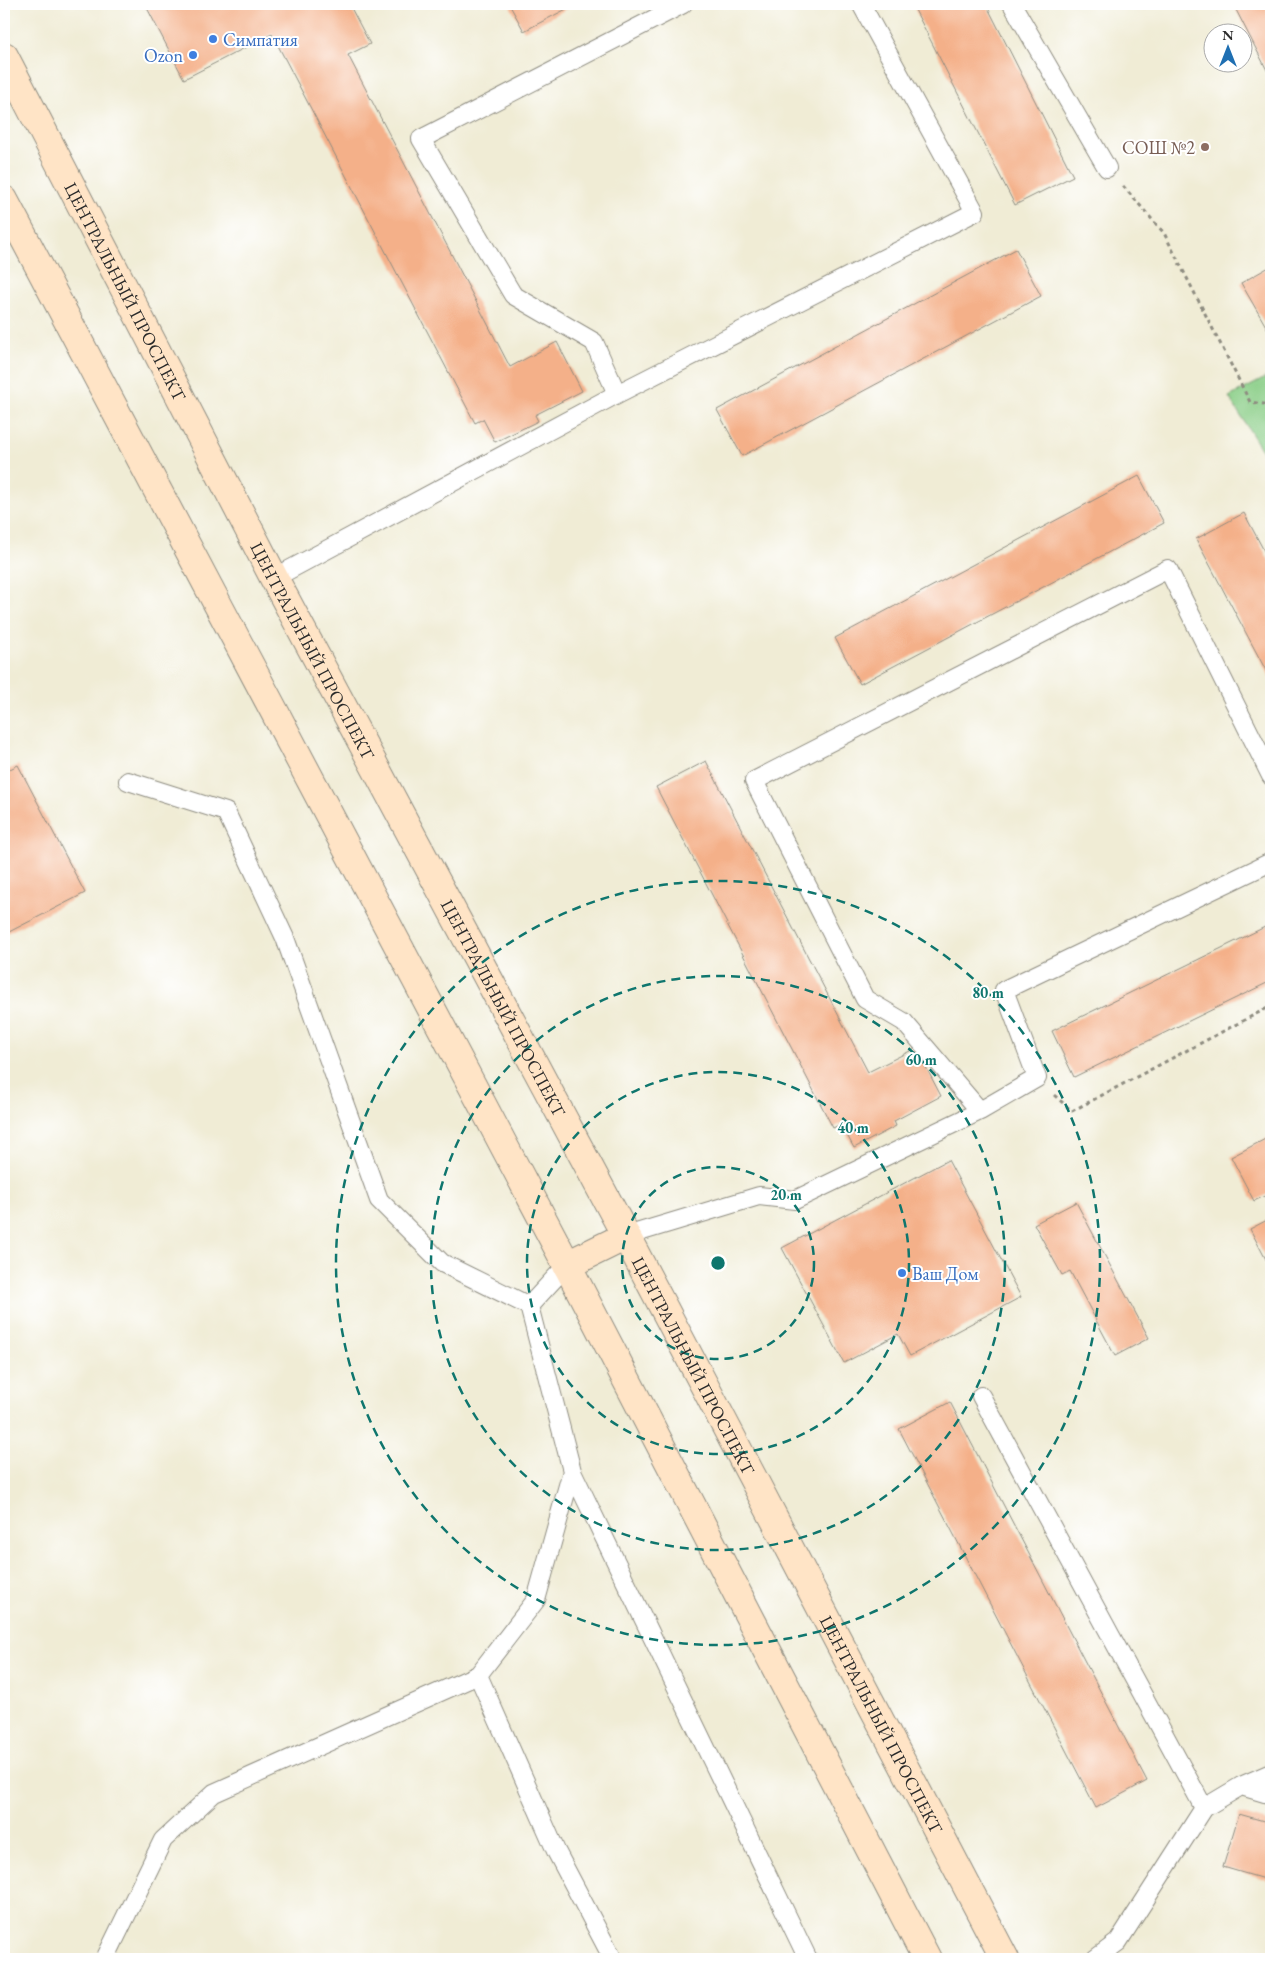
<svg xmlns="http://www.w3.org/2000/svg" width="1275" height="1963" viewBox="0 0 1275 1963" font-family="'EB Garamond',serif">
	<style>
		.green { fill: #8ccf89; stroke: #5c7d5a }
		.building { fill: #f4b089 }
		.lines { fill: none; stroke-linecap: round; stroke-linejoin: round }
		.lane-casing { stroke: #8e8c80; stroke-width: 20 }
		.secondary-casing { stroke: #8e8c80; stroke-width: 30 }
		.path { stroke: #8e8c80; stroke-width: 3; stroke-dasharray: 4 4; stroke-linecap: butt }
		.lane { stroke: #fff; stroke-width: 18 }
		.secondary { stroke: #ffe4c6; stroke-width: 28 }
		.ring { fill: none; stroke: #0f766e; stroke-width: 2.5; stroke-dasharray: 9 6 }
		.shop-dot { fill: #3f7fe0; stroke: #fff; stroke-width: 2 }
		.education-dot { fill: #8d6e63; stroke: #fff; stroke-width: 2 }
		.labels { text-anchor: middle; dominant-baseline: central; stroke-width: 4; stroke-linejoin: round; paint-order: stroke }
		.shop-label { font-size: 18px; fill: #366cbe; stroke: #fff; text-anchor: start }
		.education-label { font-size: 18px; fill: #785e54; stroke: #fff; text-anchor: end }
		.street-label { font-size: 18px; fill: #2b2b2b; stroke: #fff }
		.centre { fill: #0f766e; stroke: #fff; stroke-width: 2.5 }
		.ring-label { font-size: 15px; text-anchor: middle; font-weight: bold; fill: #0f766e; stroke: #fff; stroke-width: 4; stroke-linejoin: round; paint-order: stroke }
	</style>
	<rect width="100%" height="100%" fill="#fff"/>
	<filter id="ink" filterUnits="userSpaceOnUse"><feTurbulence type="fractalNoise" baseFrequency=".02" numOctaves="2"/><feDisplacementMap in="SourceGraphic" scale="10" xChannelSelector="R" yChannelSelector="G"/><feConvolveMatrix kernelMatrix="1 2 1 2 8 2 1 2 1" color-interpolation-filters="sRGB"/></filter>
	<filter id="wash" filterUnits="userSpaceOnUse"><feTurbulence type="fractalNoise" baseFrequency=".0096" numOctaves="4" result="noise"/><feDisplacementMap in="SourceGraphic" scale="20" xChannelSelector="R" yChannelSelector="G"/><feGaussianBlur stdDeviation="1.12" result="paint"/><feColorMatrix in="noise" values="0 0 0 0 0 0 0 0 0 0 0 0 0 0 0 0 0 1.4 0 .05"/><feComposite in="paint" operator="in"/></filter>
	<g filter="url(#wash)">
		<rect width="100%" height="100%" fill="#f0ecd5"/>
		<path class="green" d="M1271,375v90l-42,-68z"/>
		<g id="blocks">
			<path class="building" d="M145,4h204l21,40 -22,11 162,312 47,-25 25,49 -47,24 3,6 -43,21 -12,-23 -8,4 -203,-389 -88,45z
				M509,4h67l-52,27z
				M912,4h74l87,172 -58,29z
				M1233,4h38v74z
				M1016,249l25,47 -299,160 -25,-46z
				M1271,266v69l-30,-52z
				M1139,476l25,47 -304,161 -25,-46z
				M1244,513l27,51v116l-75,-141z
				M706,761l162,311 48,-24 25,48 -47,25 2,5 -42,22 -13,-24 -8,4 -177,-341z
				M18,765l67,128 -78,40 -3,-5v-156z
				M1271,924v57l-197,96 -22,-46z
				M1271,1136v57l-17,8 -23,-44z
				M948,1160l73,137 -111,59 -12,-22 -54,29 -62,-115z
				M1076,1202l73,136 -34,18 -45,-85 -8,4 -28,-51z
				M1271,1218v51l-21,-40z
				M950,1402l197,379 -51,27 -197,-379z
				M1239,1814l32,9v58l-48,-14z"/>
		</g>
	</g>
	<g filter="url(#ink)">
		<use href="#blocks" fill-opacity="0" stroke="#8e8c80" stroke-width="1"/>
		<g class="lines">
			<g class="lane-casing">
				<path id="lane" d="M1012,4l95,164
					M617,394l-23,-52 -81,-47 -92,-156 262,-135
					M274,578l343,-184 358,-182 -114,-208
					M128,781l98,31 59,126 94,262 63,63 87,43
					M980,1111l-76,-89 -39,-23 -111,-218 414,-212 103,207
					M626,1236l133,-40 36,4 185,-89 57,-33 -33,-88 267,-128
					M567,1265l-38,41 43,165 236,488
					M981,1396l223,412
					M478,1675l78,176 57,108
					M1241,1786l30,-13
					M105,1959l58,-119 51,-47 264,-118 58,-75 36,-129
					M1095,1959l23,-17 86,-134 37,-22 30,9"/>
			</g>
			<g class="secondary-casing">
				<g id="secondary">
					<path id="s1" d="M4,56l270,522 352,658 379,723"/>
					<path d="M4,200l563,1065 360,694"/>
					<path d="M567,1265l59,-29"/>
				</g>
			</g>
			<path class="path" d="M1123,186l41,47 86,169 21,3
				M1054,1095l18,16 199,-105"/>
			<use href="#lane" class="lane"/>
			<use href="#secondary" class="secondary"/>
		</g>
	</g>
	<g class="ring">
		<circle cx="718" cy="1263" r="96"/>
		<circle cx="718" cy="1263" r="191"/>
		<circle cx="718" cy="1263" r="287"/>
		<circle cx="718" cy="1263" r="382"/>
	</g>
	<g class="shop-dot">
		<circle cx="213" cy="39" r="5"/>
		<circle cx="193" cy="55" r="5"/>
		<circle cx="902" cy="1273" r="5"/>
	</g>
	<circle class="education-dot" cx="1205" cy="147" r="5"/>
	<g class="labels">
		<g class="shop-label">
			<text x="223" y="39">Симпатия</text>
			<text x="183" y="55" text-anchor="end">Ozon</text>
			<text x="912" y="1273">Ваш Дом</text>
		</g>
		<g class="education-label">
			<text x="1195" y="147">СОШ №2</text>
		</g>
		<g class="street-label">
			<text stroke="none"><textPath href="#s1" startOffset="265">ЦЕНТРАЛЬНЫЙ ПРОСПЕКТ</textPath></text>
			<text stroke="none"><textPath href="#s1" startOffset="670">ЦЕНТРАЛЬНЫЙ ПРОСПЕКТ</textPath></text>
			<text stroke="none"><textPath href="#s1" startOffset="1075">ЦЕНТРАЛЬНЫЙ ПРОСПЕКТ</textPath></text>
			<text stroke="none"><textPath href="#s1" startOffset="1480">ЦЕНТРАЛЬНЫЙ ПРОСПЕКТ</textPath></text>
			<text stroke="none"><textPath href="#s1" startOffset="1885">ЦЕНТРАЛЬНЫЙ ПРОСПЕКТ</textPath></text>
		</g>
	</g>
	<circle cx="718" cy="1263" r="8" class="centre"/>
	<g class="ring-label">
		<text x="988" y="998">80 m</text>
		<text x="921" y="1065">60 m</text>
		<text x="853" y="1133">40 m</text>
		<text x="786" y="1200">20 m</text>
	</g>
	<rect width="1275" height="1963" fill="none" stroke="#fff" stroke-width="20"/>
	<g transform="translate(1228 48)"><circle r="24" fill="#ffffff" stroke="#aaaaaa"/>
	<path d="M0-4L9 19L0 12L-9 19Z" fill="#1f6fb2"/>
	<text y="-8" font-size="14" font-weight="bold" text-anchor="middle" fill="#2b2b2b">N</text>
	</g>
</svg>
